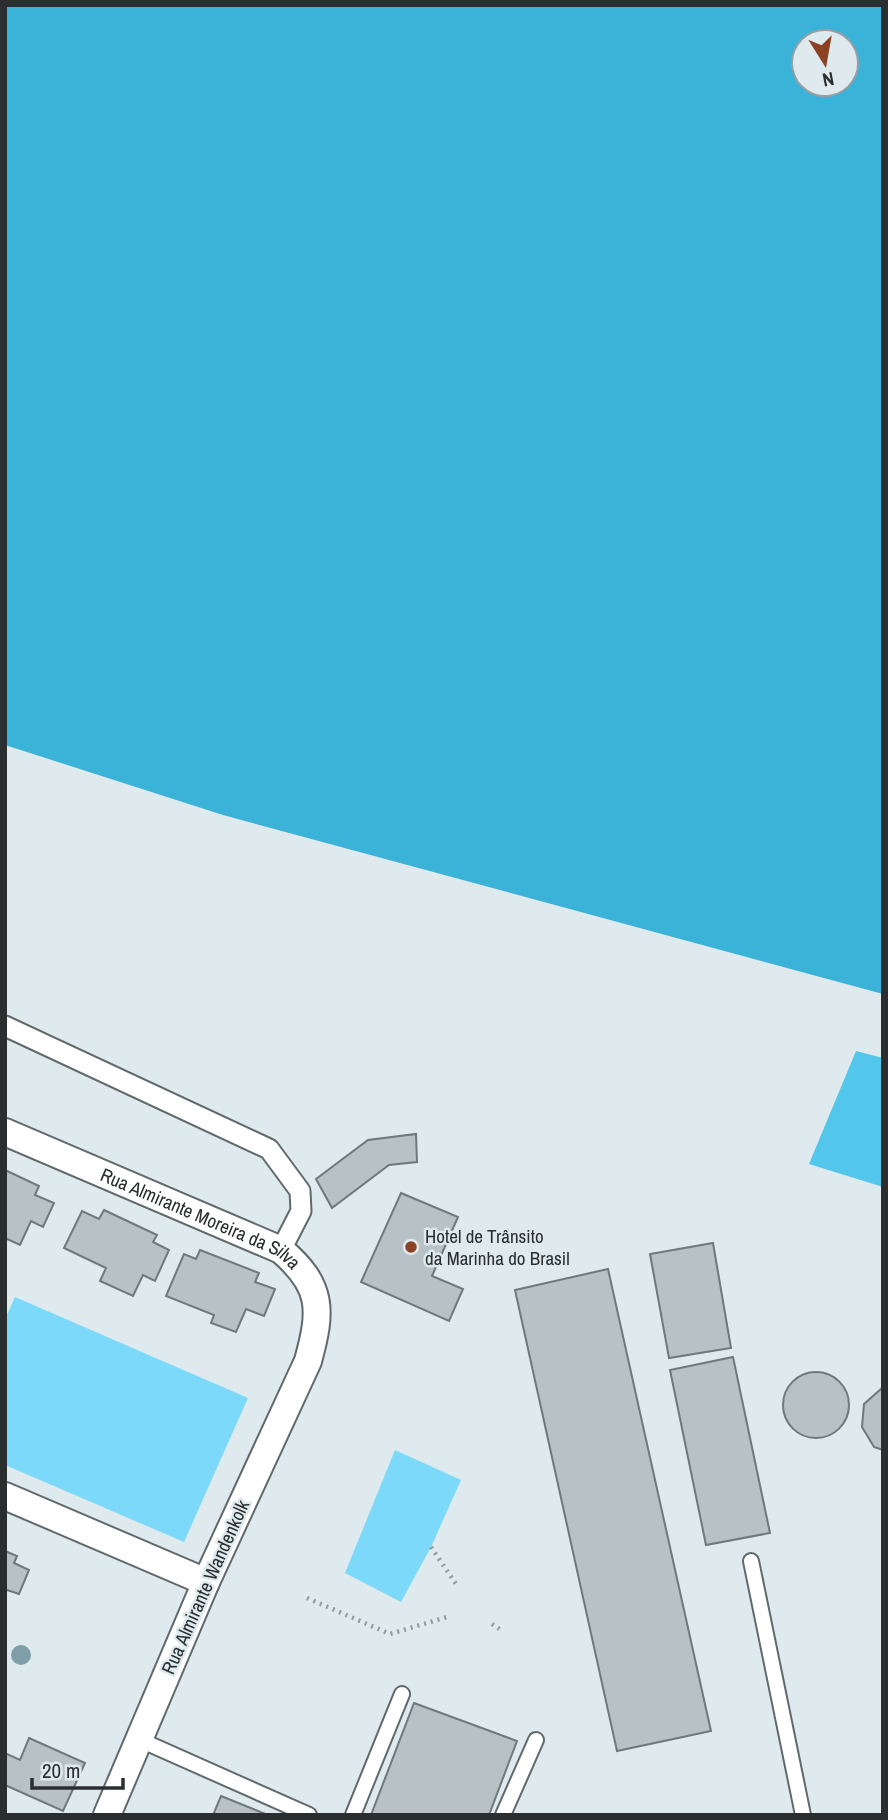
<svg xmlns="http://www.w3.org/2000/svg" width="888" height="1820" viewBox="0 0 888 1820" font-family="'Archivo Narrow',sans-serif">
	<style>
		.green { fill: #7dd9f9 }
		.forest { fill: #52c6eb }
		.water { fill: #3bb2d7; fill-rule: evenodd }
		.building { fill: #b7c1c6; stroke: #6f797d; stroke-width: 2 }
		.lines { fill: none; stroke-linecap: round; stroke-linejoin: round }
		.service-casing { stroke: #606a6d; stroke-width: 18 }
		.pedestrian-casing { stroke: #606a6d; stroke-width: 23 }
		.minor-casing { stroke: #606a6d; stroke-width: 30 }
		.path { stroke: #929a9d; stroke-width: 4.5; stroke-dasharray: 2 5; stroke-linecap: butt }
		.service { stroke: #fff; stroke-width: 14 }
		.pedestrian { stroke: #fff; stroke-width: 19 }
		.minor { stroke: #fff; stroke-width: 26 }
		.tree { fill: #7e9ea8 }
		.poi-dot { fill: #8a4223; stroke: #dfeaee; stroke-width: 2.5 }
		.labels { text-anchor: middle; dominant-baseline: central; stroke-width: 5; stroke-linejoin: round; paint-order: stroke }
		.street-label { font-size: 19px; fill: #2a2e2f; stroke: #dfeaee }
		.poi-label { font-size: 19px; fill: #2a2e2f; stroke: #dfeaee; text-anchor: start }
	</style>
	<rect width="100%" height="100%" fill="#dfeaee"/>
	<path class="green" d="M15,1297l233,101 -64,144 -179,-77v-146z
		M395,1450l66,30 -30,67 -30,55 -56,-29z"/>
	<path class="forest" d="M856,1051l27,7v129l-74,-23z"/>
	<path class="water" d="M5,5h878v989l-660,-179 -218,-70zM804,42h42v42h-42z"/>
	<path class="building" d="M416,1134l1,28 -28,3 -57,43 -16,-29 52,-39z
		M5,1170l34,16 -4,9 19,8 -11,24 -12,-6 -11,24 -15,-7z
		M401,1193l57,24 -26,59 31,13 -14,32 -88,-39z
		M104,1210l53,25 -4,7 16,8 -14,31 -12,-6 -10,21 -33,-15 6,-13 -42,-20 18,-37 17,8z
		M713,1243l18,105 -62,10 -19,-104z
		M200,1250l59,23 -4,9 20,7 -11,27 -18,-7 -10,23 -25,-9 3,-8 -48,-19 18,-42 12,5z
		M608,1269l103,462 -94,20 -102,-461z
		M733,1357l37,176 -64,12 -36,-175z
		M783 1405a33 33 0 1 1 66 0a33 33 0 1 1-66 0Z
		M882,1388h1v62l-9,-3 -12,-20 2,-23z
		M5,1551l12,5 -3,7 15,7 -10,24 -12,-4 -2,3z
		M414,1703l103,38 -28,74h-118z
		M29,1738l56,25 -22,48 -58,-26v-32l15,7z
		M221,1796l47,19h-55z"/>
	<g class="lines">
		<g class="service-casing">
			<path id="service" d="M751,1561l52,254
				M138,1739l171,76
				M353,1815l49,-121
				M503,1815l33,-75"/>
		</g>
		<g class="pedestrian-casing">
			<path id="pedestrian" d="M5,1026l264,123 31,42 1,20 -20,39"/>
		</g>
		<g class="minor-casing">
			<g id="minor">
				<path id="s1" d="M5,1132l276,118c42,36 41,60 27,111l-102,221 -99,233"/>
				<path d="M5,1496l201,86"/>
			</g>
		</g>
		<path class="path" d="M431,1547l25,37
			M307,1598l83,36 57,-17
			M492,1624l9,6"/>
		<use href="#service" class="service"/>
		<use href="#pedestrian" class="pedestrian"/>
		<use href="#minor" class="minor"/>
	</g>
	<circle class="tree" cx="21" cy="1655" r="10"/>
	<circle class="poi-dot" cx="411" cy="1247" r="7"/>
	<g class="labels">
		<g class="street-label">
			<text stroke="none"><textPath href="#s1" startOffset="214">Rua Almirante Moreira da Silva</textPath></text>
			<text transform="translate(205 1587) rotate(-66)">Rua Almirante Wandenkolk</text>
		</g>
		<g class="poi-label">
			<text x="425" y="1236">Hotel de Trânsito<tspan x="425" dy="22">da Marinha do Brasil</tspan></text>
		</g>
	</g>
	<rect width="888" height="1820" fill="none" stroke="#2a2e2f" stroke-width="14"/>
	<g transform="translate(825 63) rotate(169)"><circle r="33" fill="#dfeaee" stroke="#979fa2" stroke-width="2"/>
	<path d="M0-5L12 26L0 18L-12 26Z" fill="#8a4223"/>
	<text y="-10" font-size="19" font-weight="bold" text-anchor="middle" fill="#2a2e2f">N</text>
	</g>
	<path d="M32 1778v10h91v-10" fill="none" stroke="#2a2e2f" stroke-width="3.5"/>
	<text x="42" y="1778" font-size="21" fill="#2a2e2f" stroke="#dfeaee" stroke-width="5" paint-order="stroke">20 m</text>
</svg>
